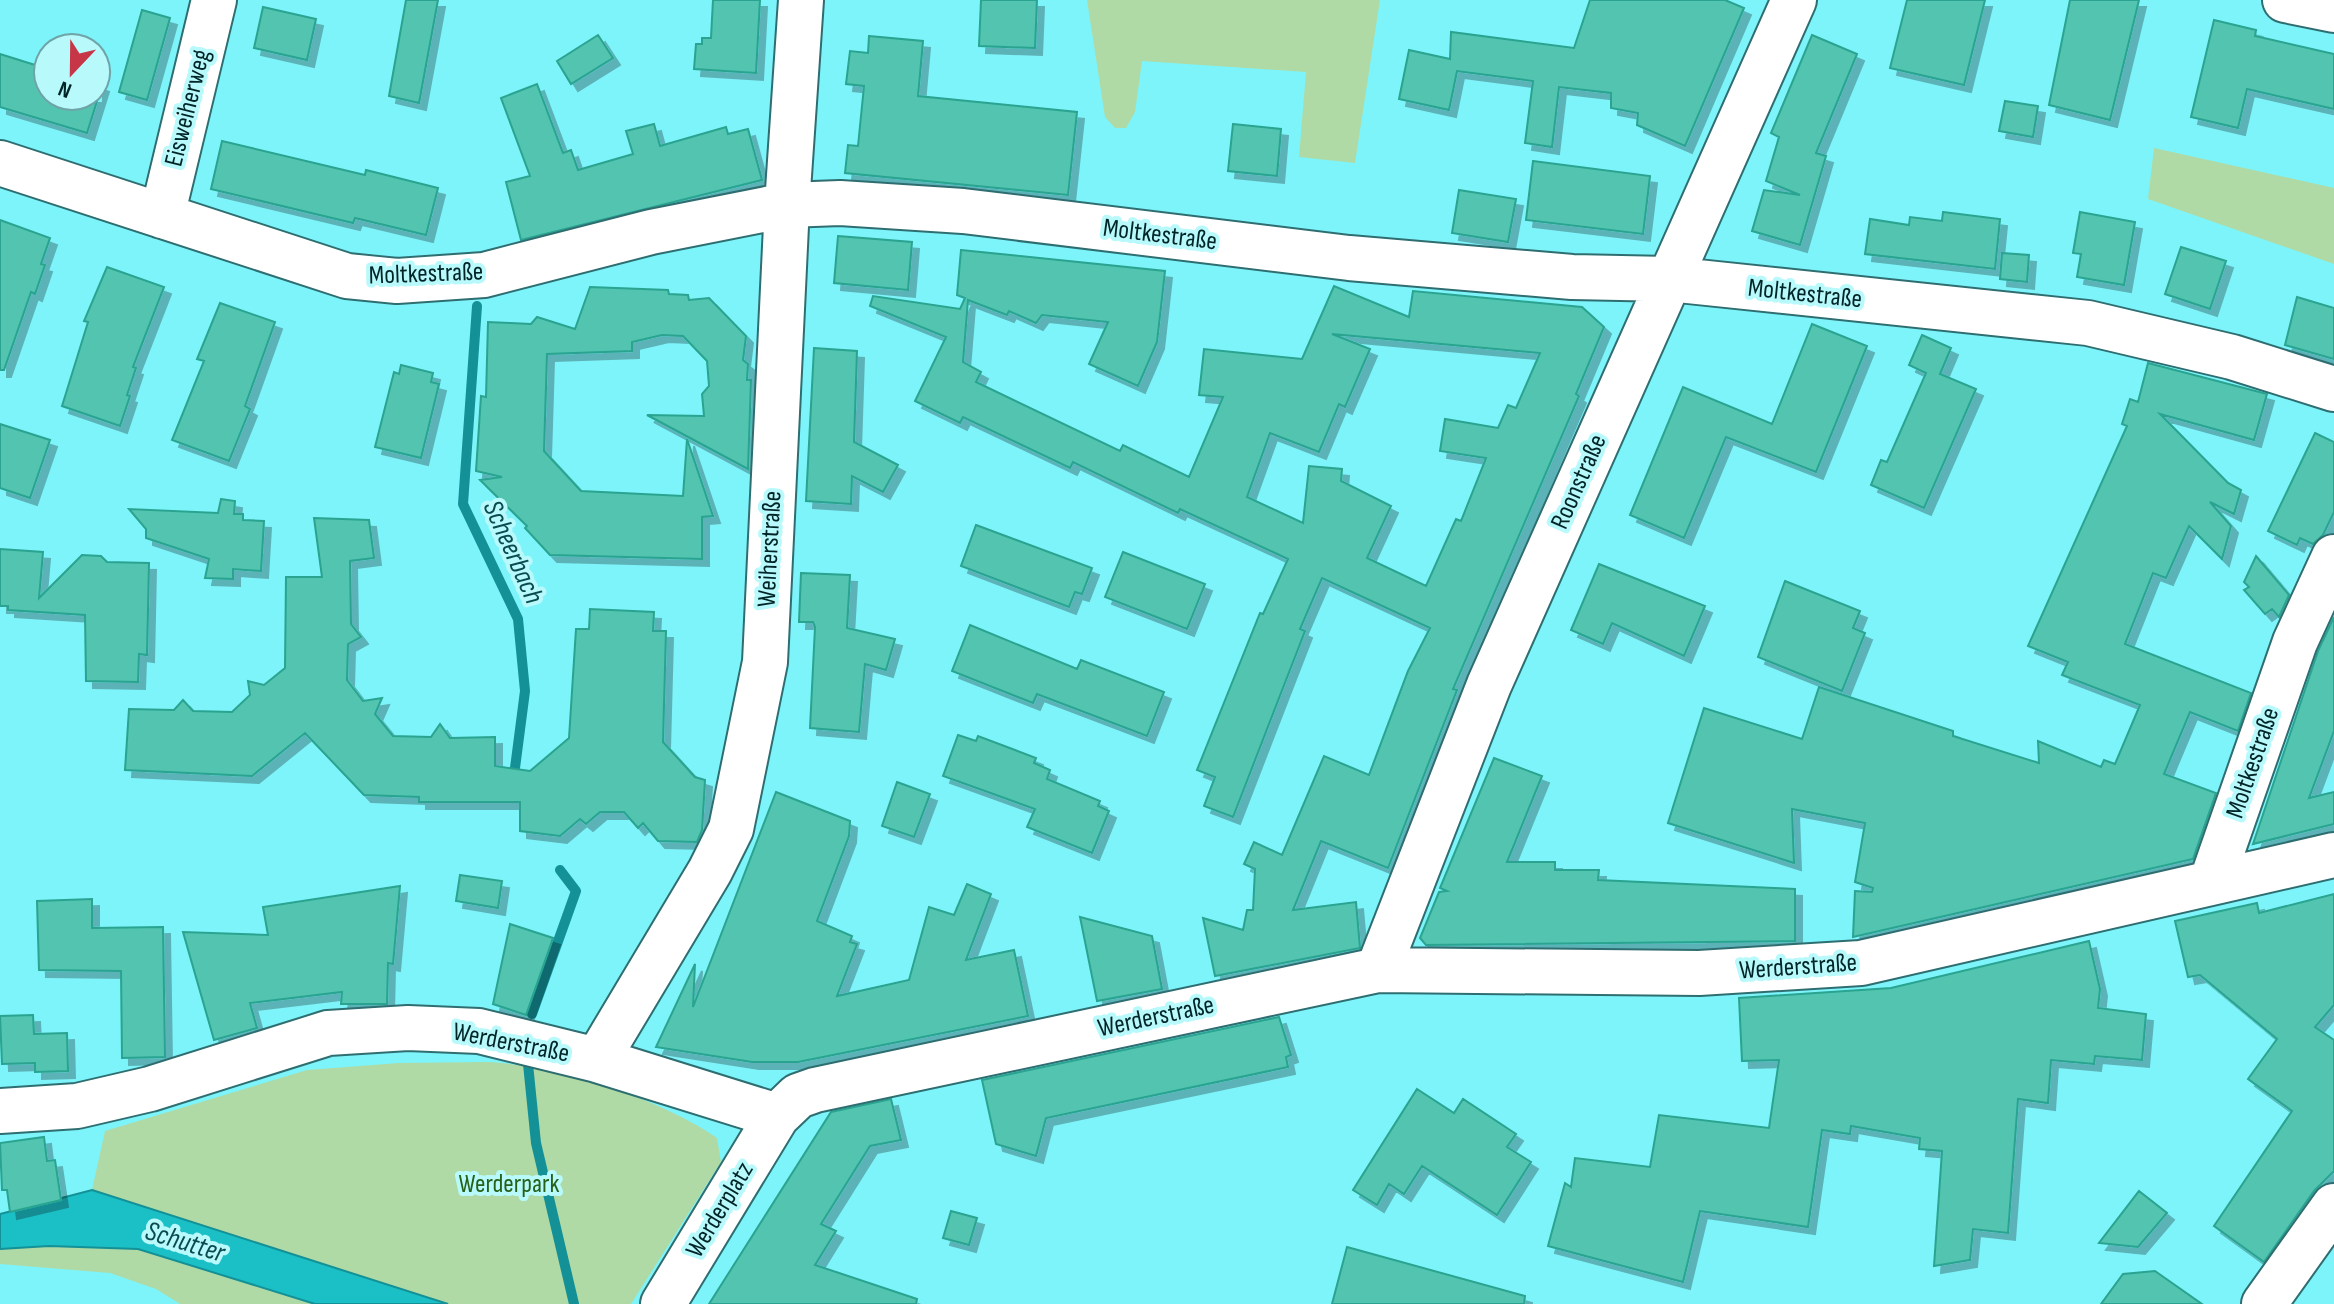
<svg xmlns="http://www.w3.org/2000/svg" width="2334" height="1304" viewBox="0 0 2334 1304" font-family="'Sofia Sans Condensed',sans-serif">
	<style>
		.green { fill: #afdaa5 }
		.water { fill: #1bbfc6; stroke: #139196; stroke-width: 2 }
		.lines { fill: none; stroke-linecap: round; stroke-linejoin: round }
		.stream { stroke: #139196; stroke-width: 10 }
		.building { fill: #52c4b0; stroke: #29a490; stroke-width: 2; fill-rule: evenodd; filter: url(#shadow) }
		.minor-casing { stroke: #2e6e71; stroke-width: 48 }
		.minor { stroke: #fff; stroke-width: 44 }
		.labels { text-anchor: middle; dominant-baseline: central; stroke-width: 8; stroke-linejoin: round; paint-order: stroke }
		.street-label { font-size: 26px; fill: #002527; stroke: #b8f9fc }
		.park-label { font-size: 26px; fill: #276017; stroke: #b8f9fc }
		.water-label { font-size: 28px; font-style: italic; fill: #094b4e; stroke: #b8f9fc }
	</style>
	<defs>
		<filter id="shadow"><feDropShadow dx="7" dy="7" stdDeviation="0" flood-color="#0004"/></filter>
	</defs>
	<rect width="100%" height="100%" fill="#7df4fa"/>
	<path class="green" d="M1087,0h293l-25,163 -56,-6 7,-85 -164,-11 -7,51 -9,16h-11l-10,-11z
		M2154,148l180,40v76l-186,-65z
		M488,1062c67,3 174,37 229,76l4,24 -90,142h-183l-356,-114 13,-59 202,-61 92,-7z
		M49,1246l89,3 177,55h-135l-24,-15 -46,-16 -110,-9v-15z"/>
	<path class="water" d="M92,1190l356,114h-133l-177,-55 -89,-3 -49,3v-35z"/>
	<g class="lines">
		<path class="stream" d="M477,306l-14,198 55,115 7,72 -10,77
			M532,1014l44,-123 -16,-21
			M528,1064l8,79 38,161"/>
	</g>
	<path class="building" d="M406,0h32l-19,103 -30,-7z
		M713,0h47l-4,73 -62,-4 2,-25h6v-6h9z
		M981,0h56l-2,48 -56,-2z
		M1590,0h135l19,8 -59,138 -48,-21 1,-12 -27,-5v-15l-52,-6 -7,60 -27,-4 8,-62 -76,-10 -8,39 -50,-11 10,-49 41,9 1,-27 123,16z
		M1907,0h78l-21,85 -74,-17z
		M2070,0h69l-29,120 -61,-15z
		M263,7l53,12 -9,41 -53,-12z
		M142,10l28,8 -23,82 -28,-8z
		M2214,20l42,10 -1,6 79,18v55l-87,-20 -9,39 -47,-11z
		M598,35l15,23 -42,26 -14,-23z
		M1812,35l45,19 -41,99 10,3 -26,89 -48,-14 12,-41 36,5 -34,-14 13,-44 -8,-4z
		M869,36l54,5 -5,55 159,16 -9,83 -223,-22 3,-28 10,1 6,-60 -18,-2 4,-33 18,2z
		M0,54l48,15v27h48v-13l6,2 -15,48 -87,-26z
		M537,84l26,69 8,-3 7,20 55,-16 -7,-23 28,-7 6,22 66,-19 2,7 20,-5 14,51 -241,60 -15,-58 24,-6 -29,-78z
		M2005,101l33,5 -5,31 -34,-6z
		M1233,124l48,5 -4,47 -49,-5z
		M222,141l143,34 1,-5 72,18 -12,47 -71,-17 -2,5 -142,-34z
		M1533,161l117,15 -7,58 -117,-14z
		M1459,190l57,9 -8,43 -56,-9z
		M1943,212l57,7 -5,50 -130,-15 5,-35 39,6 1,-8 32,4z
		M2080,212l55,10 -11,63 -47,-8 4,-23 -8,-1z
		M0,220l50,18 -9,26 4,1 -10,29 -4,-2 -27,78h-4z
		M838,236l74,6 -4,48 -74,-7z
		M2181,247l45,14 -16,48 -45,-15z
		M961,250l204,21 -8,71 -19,44 -49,-22 19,-42 -66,-7 -6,8 -27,-12 -2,4 -39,-15 -5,62 18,10 -5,10 144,69 3,-6 66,32 34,-80 -24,-2 5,-46 98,10 32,-73 75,31 4,-26 169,16 22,20 -28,67 3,2 -126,293 4,1 -69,178 -67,-27 -28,69 63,-8 4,46 -145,28 -12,-58 40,12 4,-20h6l2,-41 -11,-5 10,-22 28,13 42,-99 45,19 39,-104 22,-43 -108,-50 -22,51 5,2 -72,186 -29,-11 11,-29 -18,-7 63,-157 3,1 25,-55 -108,-50 -2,4 -105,-51 -3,6 -107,-51 -3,6 -45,-22 31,-64 -76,-31 3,-10 87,13 5,-11 -8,-3zM1332,334l208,19 -24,55 -8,-3 -10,23 -53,-9 -5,32 46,7 -25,63 -5,-2 -30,67 -59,-28 24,-52 -50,-25 1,-12 -33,-3 -6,57 -56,-26 23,-64 49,19 20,-48 6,3 25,-58z
		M2002,253l27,2 -2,27 -27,-3z
		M107,267l57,20 -31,80 3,1 -9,27 3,1 -10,30 -58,-20 26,-84 -4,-1z
		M590,287l78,3 1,4 19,1 1,5 20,-2 37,38 -3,24 5,4 -1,16h4l-3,89 -101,-54 57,1 -2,-22 7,-8 -2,-25 -24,-25 -21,-1 -30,7v9l-85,3 -3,97 37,40 102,5 4,-57 26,77 -11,1v42l-152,-4 -25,-27 2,-2 -47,-46 22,-3 -26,-6 5,-75 5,1 2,-75 43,2 6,-7 38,12z
		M2297,297l37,11v51l-49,-14z
		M220,303l55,19 -30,84 5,3 -21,52 -57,-21 32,-79 -7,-2z
		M1812,324l55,22 -51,126 -90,-35 -42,101 -54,-23 53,-128 89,37z
		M1922,335l29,13 -11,26 36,15 -52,119 -53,-23 10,-25 6,2 39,-89 -17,-8z
		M814,348l43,3 -3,91 44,23 -15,27 -31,-16 -1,28 -45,-3z
		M2148,363l119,31 -13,46 -94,-26 68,69 13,7 -7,24 -24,-12 21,24 -9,33 -33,-33 -23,52 -13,-5 -28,71 126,49 -13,38 -48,-19 -26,62 52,19 -23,66 -340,78 2,-46 17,1 1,-4 -18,-6 10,-59 -73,-14 2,54 -126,-40 36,-115 98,31 17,-52 134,44v5l86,27 -1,-22 63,26 3,-7 11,4 25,-59 -78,-30 6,-13 -40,-16 99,-220 -5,-2 8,-25 8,3z
		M401,365l32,8 -2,9 8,2 -18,74 -46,-11 19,-75 5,2z
		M0,424l50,16 -20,58 -30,-10z
		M2315,433l19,9v70l-11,23 -10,9 -13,-6 -3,7 -29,-14z
		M221,499l14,2 -1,13h9v6l21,1 -3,50 -28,-2v10l-28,-1 4,-19 -63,-21v-9l-17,-20 89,4z
		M314,518l55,2 5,38 -24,3 1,63 10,13 -13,7 -1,36 16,21 19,-3 -7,16 18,22 38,1 9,-13 10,14 45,-1v29l35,5 39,-33 7,-109h13l1,-20 64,3 -1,19h13l-3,111 32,35 10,3 -3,50 -5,12 -39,-1 -15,-18 -5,5 -14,-16h-24l-14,12 -6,-5 -20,17 -40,-5v-29h-101v-5l-55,-2 -59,-62 -53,43 -127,-6 4,-61 45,1 9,-10 10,11 39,1 18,-17 -2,-14 16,4 21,-17 1,-91h36z
		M976,525l116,43 -10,26 -7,-2 -6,15 -108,-41z
		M0,549l43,3 -4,46 43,-43 19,1 6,6 42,1 -2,92 -8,-1 -1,28 -52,-1 -1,-66 -77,-5v-4h-8z
		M1123,552l82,32 -18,45 -82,-32z
		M2256,556l33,39 -10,22 -7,-8 -7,5 -21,-24 5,-3 -5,-5z
		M1599,564l106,42 -21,50 -72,-33 -9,21 -32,-14z
		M801,573l49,2 -3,53 48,11 -9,31 -21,-6 -6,68 -49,-4 5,-101 -2,-5h-14z
		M1785,581l75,30 -7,17 12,5 -23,58 -84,-34z
		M2334,617v114l-25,67 25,-6v32l-81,20 65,-193z
		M970,625l107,44 4,-9 83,32 -17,44 -110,-42 -4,9 -81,-32z
		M958,735l18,6 2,-5 58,22 -2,5 16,7 -3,9 53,22 -2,5 11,5 -17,42 -65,-26 8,-18 -92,-33z
		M1494,758l48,18 -35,86h48v8h44l-1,10 197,9v52l-369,4 -6,-7 19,-46 8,-1 -7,-3z
		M897,782l33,12 -16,43 -32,-11z
		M776,792l74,29 -1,15 -32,85 35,15 -2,6 7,2 -20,52 72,-16 20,-73 25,8 13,-31 24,10 -25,66 48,-10 14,66 -230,46h-46l-96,-15 39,-83 -2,43z
		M460,875l42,6 -4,27 -42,-7z
		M400,886l-7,78 -5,-1 -1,41h-46l1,-12 -92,11 7,25 -43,12 -31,-108 85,3 -5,-28z
		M2334,894v111l-19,22 19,13v131l-20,20 -50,71 -50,-36 78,-115 -44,-32 29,-40 -77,-64 -12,2 -13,-56 82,-18 2,10z
		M92,899v29l71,-1 2,130 -43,1 -1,-87 -82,-1 -2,-69z
		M1080,917l72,19 10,53 -65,12z
		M510,924l43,14 -27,77 -33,-11z
		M2089,941l11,48 -2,19 48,6 -4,46 -47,-4 -1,8 -43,-4 -3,43 -30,-4 -10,134 -35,-4 -3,31 -36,6 8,-115 -23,-2 1,-11 -69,-12 -1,8 -28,-4 -14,97 -108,-16 -17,71 -135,-36 17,-63 6,4 4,-29 75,9 9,-52 110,13 10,-68 -37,1 -3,-63 152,-10z
		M33,1015l1,19 33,-1 1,38 -33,1v-9l-33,1 -2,-48z
		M1279,1017l12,38 -5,2 2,10 -242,51 -10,38 -40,-12 -14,-64z
		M1417,1089l37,24 9,-14 53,35 -9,13 24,15 -34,53 -75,-49 -18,28 -15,-10 -12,21 -24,-15z
		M891,1099l10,41 -31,6 -49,78 15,7 -21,34 102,34 -1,5h-207l122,-192z
		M44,1137l3,24 8,-1 6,40 -51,12 -3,-22h-5l-2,-47z
		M2139,1191l28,22 -29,34 -39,-4z
		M951,1211l26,7 -8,27 -26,-7z
		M1347,1247l178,49 -1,8h-192z
		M2155,1271l47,33h-101l22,-30z"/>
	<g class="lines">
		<g class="minor-casing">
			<path id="minor" d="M2285,0l49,10
				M0,163l347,113 50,5 87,-6 167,-43 136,-27 53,-2 123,8 386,47 223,19 97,2 419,44 144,34 102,32
				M162,216l52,-216
				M2211,883l84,-241 39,-85
				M1378,970l111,-285 305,-685
				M597,1060l113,-189 21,-42 34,-167 22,-457 14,-205
				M0,1111l77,-5 73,-17 178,-56 80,-5 71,3 118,29 180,56
				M663,1304l114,-188 21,-20 17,-6 563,-120 321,3 162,-10 473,-108
				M2264,1304l70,-98"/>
		</g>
		<use href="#minor" class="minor"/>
	</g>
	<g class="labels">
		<g class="street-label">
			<text transform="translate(188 108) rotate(-76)">Eisweiherweg</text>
			<text transform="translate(1160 235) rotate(7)">Moltkestraße</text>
			<text transform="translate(426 274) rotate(-2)">Moltkestraße</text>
			<text transform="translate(1805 294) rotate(6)">Moltkestraße</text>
			<text transform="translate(1579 482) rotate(-66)">Roonstraße</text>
			<text transform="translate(770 549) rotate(-87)">Weiherstraße</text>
			<text transform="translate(2253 763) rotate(-71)">Moltkestraße</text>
			<text transform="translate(1798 967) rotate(-4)">Werderstraße</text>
			<text transform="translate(1156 1017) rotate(-12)">Werderstraße</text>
			<text transform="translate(511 1043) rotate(11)">Werderstraße</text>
			<text transform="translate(720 1210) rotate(-59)">Werderplatz</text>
		</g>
		<g class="park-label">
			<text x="509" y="1184">Werderpark</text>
		</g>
		<g class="water-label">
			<text transform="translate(513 552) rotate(66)">Scheerbach</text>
			<text transform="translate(185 1242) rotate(17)">Schutter</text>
		</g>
	</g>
	<g transform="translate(72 72) rotate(202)"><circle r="38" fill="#b8f9fc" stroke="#6ea4a7" stroke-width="2"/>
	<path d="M0-6L14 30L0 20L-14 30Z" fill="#c63646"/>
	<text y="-12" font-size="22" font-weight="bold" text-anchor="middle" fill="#002527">N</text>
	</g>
</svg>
